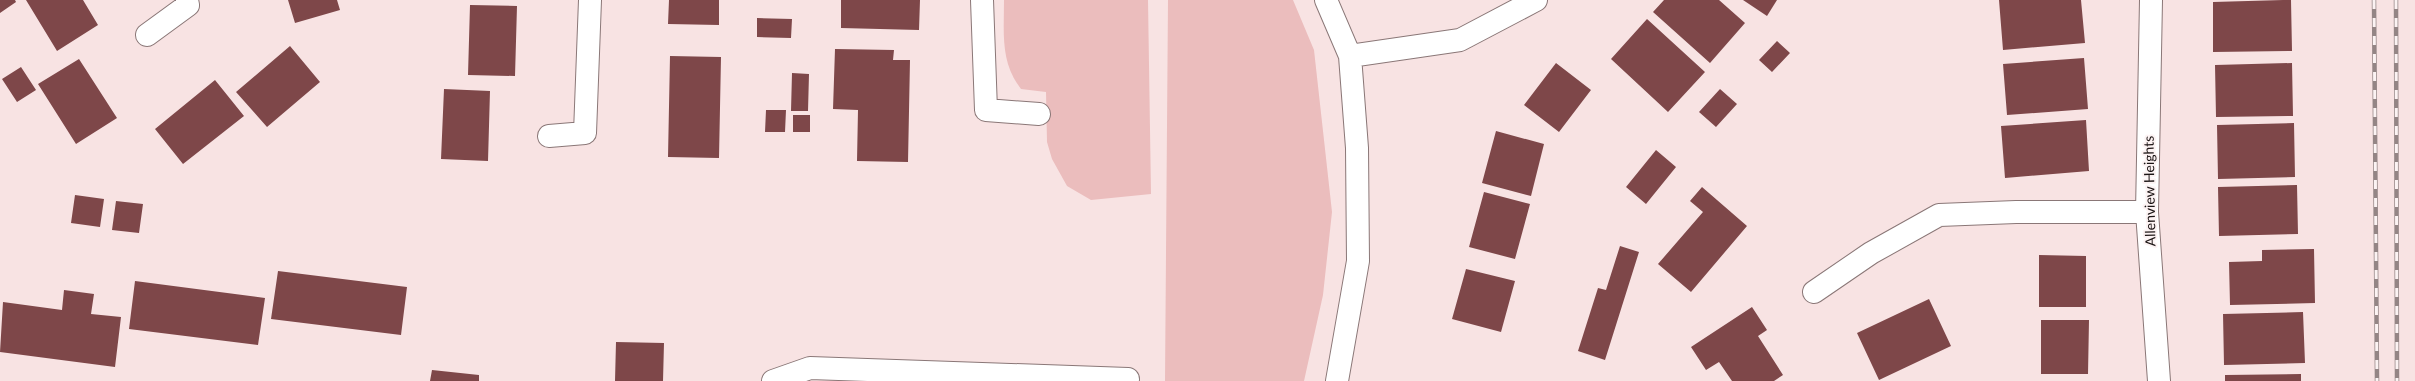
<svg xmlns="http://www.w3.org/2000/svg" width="2415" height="381" viewBox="0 0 2415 381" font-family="Lato,sans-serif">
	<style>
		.green { fill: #ebbdbd }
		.building { fill: #7e4749 }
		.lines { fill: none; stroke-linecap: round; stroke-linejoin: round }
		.street-casing { stroke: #8a7777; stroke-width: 24 }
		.street { stroke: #fff; stroke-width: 22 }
		.rail-casing { stroke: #948585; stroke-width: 4.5 }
		.rail { stroke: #fcf3f3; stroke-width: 3; stroke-dasharray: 9; stroke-linecap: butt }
		.labels { text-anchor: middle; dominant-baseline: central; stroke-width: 4; stroke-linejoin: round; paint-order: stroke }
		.street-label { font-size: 14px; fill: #1b1414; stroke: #fcf3f3 }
	</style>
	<rect width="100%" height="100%" fill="#f8e3e3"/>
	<path class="green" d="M1004,0h144l3,194 -60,6 -24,-14 -15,-27 -5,-17 -1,-50 -25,-3c-21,-27 -17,-56 -17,-89z
		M1168,0h125l21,50 18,162 -9,83 -19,86h-139z"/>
	<path class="building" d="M0,0h15l1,2 -16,11z
		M26,0h57l15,25 -41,26z
		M288,0h49l3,10 -45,13z
		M669,0h50v25l-51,-1z
		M841,0h79l-1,30 -78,-2z
		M1664,0h55l26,23 -35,40 -57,-51z
		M1743,0h34l-10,16z
		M1999,0h82l4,43 -82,7z
		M2283,0h8l1,51 -79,1v-50z
		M470,5l47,1 -2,70 -47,-1z
		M757,18l35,1 -1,19 -34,-1z
		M1647,19l58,53 -37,40 -57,-53z
		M1777,41l13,12 -18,19 -13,-12z
		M290,46l30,36 -53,45 -31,-35z
		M835,49l59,1 -1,10h17l-2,102 -51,-1 1,-51 -25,-1z
		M670,56l51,1 -2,101 -51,-1z
		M2084,58l4,51 -81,6 -4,-51z
		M79,59l38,59 -41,26 -38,-60z
		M1556,63l35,27 -32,42 -35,-27z
		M2292,63l1,53 -77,1 -1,-52z
		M21,67l15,23 -19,12 -15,-23z
		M792,73l17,1 -1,37h-17z
		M215,80l29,36 -61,48 -28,-35z
		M444,89l46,2 -2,70 -47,-2z
		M1720,89l17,15 -21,23 -17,-15z
		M766,110h20l-1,22h-20z
		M793,115h17v17h-17z
		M2086,120l3,51 -84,7 -4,-52z
		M2294,123l1,54 -77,2 -1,-54z
		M1496,131l48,13 -13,52 -49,-13z
		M1656,150l20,17 -30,37 -20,-17z
		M2297,185l1,49 -79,2 -1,-49z
		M1702,187l45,39 -56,66 -33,-28 45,-52 -13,-11z
		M1484,192l46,12 -15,55 -46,-12z
		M75,195l29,4 -4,28 -29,-4z
		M116,201l27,3 -4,29 -27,-3z
		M1620,246l19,6 -34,108 -27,-9 20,-63 8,2z
		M2314,249l1,54 -85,2 -1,-43 33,-1v-11z
		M2039,255l47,1v51h-47z
		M1466,269l49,12 -14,51 -49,-13z
		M278,271l129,16 -6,48 -130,-16z
		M135,281l130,17 -7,47 -129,-16z
		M64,290l30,4 -3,20 30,3 -6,50 -115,-15 3,-50 59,8z
		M1929,299l22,47 -72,34 -22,-47z
		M1752,307l15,23 -9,6 25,39 -9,6h-42l-13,-19 -13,8 -15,-23z
		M2303,312l2,51 -81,2 -1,-51z
		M2041,320h48l-1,54h-47z
		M616,342l48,1 -1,38h-48z
		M432,370l47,5v6h-49z
		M2301,374v7h-76v-6z"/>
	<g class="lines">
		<g class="street-casing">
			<path id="street" d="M982,0l4,110 53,4
				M1326,0l24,56 7,92 1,113 -21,120
				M2151,0l-4,212 12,169
				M147,35l41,-30 -1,-5
				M1350,56l110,-16 76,-40
				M549,136l36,-3 5,-133
				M1814,292l57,-39 68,-38 77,-3h131
				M773,381l37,-13 318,11"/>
		</g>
		<use href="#street" class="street"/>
		<g class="rail-casing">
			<path id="rail" d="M2374,0l3,381
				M2396,0l1,381"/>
		</g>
		<use href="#rail" class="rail"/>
	</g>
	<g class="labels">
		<g class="street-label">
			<text transform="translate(2149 191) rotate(-91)">Allenview Heights</text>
		</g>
	</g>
</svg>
